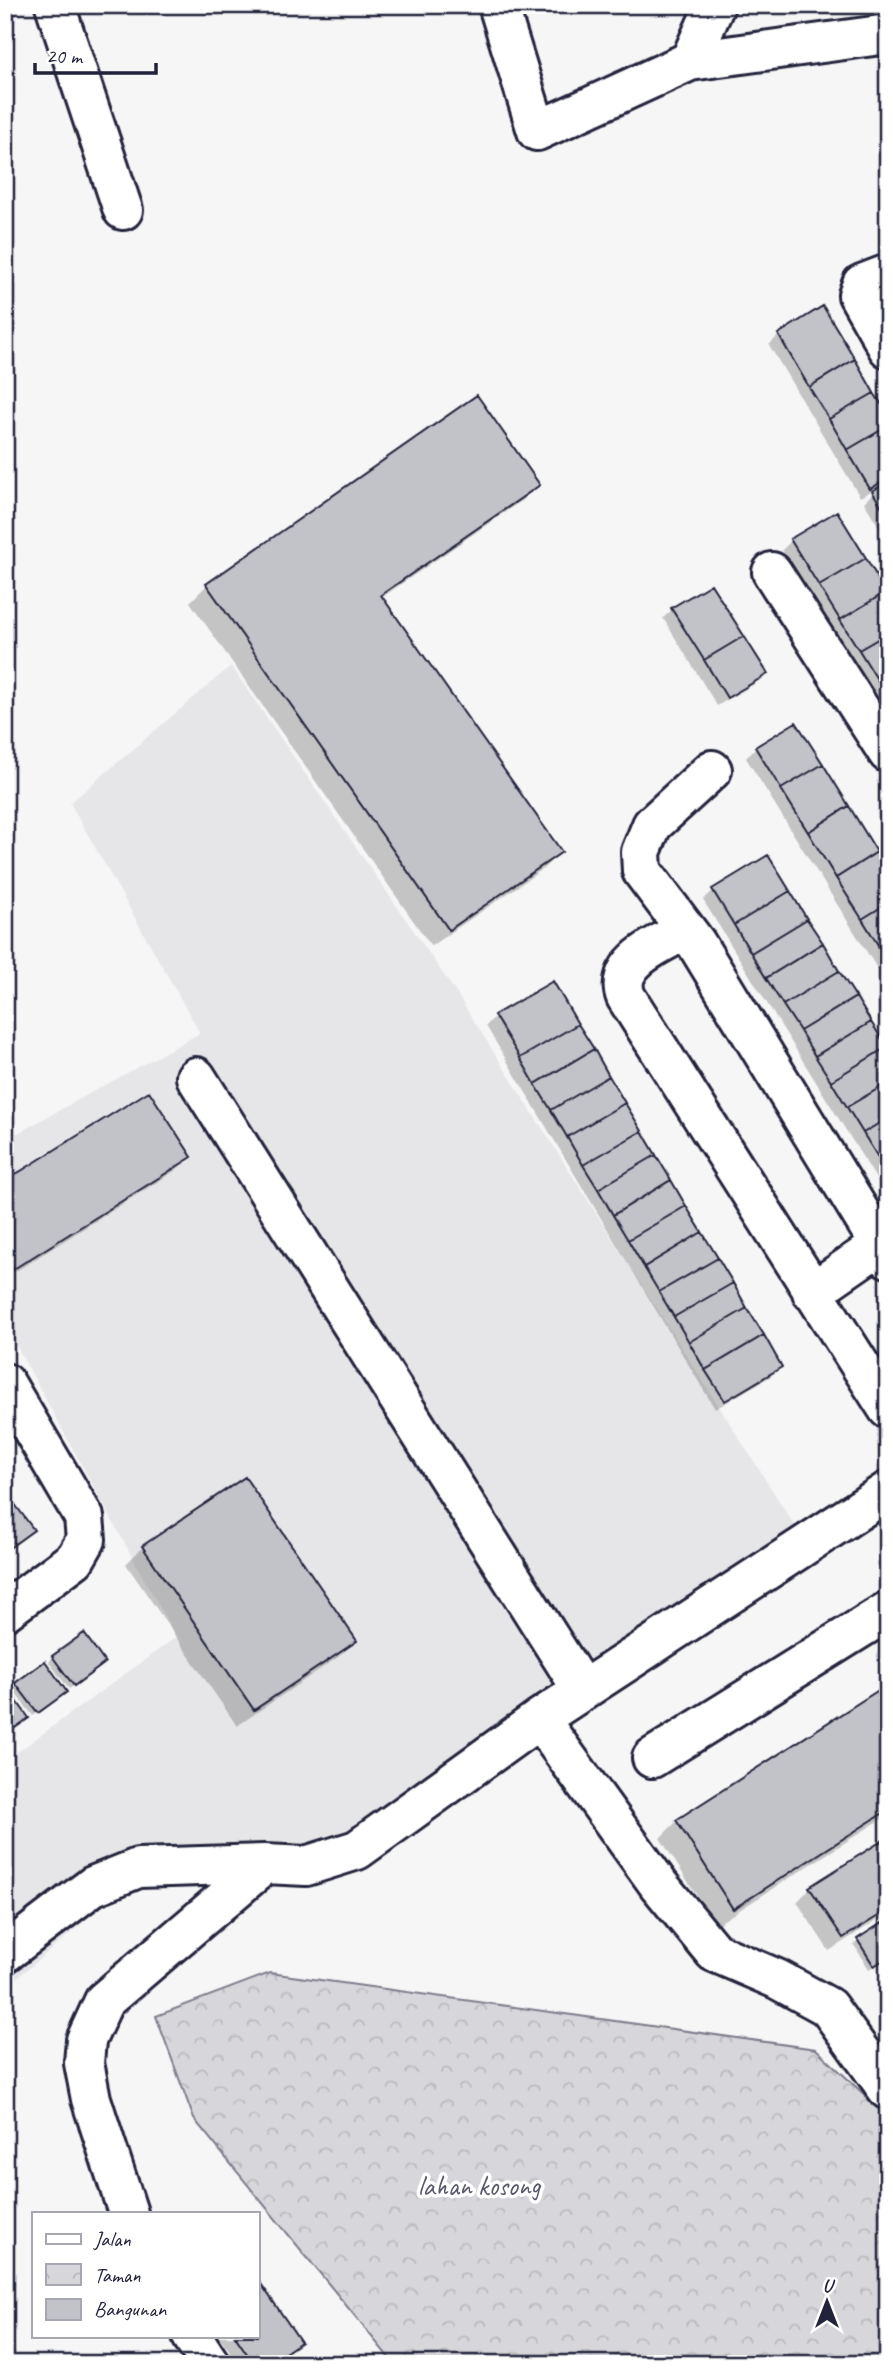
<svg xmlns="http://www.w3.org/2000/svg" width="893" height="2369" viewBox="0 0 893 2369" font-family="Caveat,sans-serif">
	<style>
		.built { fill: #e6e6e9 }
		.park { fill: url(#park-crowns); stroke: #7c7c8b; stroke-width: 2 }
		.shadow { fill: #0003 }
		.building { fill: #c2c2c9; stroke: #22223b; stroke-width: 2 }
		.lines { fill: none; stroke-linecap: round; stroke-linejoin: round }
		.minor-casing { stroke: #22223b; stroke-width: 44 }
		.minor { stroke: #fff; stroke-width: 38 }
		.labels { text-anchor: middle; dominant-baseline: central; stroke-width: 7; stroke-linejoin: round; paint-order: stroke }
		.park-label { font-size: 28px; fill: #58586b; stroke: #fff }
	</style>
	<defs>
		<pattern id="park-crowns" width="20" height="18" patternUnits="userSpaceOnUse" patternTransform="scale(1.75)"><rect width="20" height="18" fill="#d7d7db"/><path d="M2 6a3 3 0 1 1 6 0M12 15a3 3 0 1 1 6 0" fill="none" stroke="#b8b8bd"/></pattern>
	</defs>
	<rect width="100%" height="100%" fill="#f6f6f7"/>
	<filter id="ink" filterUnits="userSpaceOnUse"><feTurbulence type="fractalNoise" baseFrequency=".0143" numOctaves="2"/><feDisplacementMap in="SourceGraphic" scale="14" xChannelSelector="R" yChannelSelector="G"/><feConvolveMatrix kernelMatrix="1 2 1 2 8 2 1 2 1" color-interpolation-filters="sRGB"/></filter>
	<g filter="url(#ink)">
		<path class="built" d="M231,666l224,325 354,557 -465,299 -186,13 -153,128v-227l171,-124 -171,-312v-185l195,-107 -130,-230z"/>
		<path class="park" d="M270,1973l546,76 72,68v247h-494l-200,-245 -38,-103z"/>
		<path class="shadow" d="M779,335l109,83v124l-24,-40 15,-15 -19,10 -91,-152z
			M538,485l-17,16 -140,97 179,254 -17,17 -112,77 -241,-344 17,-17z
			M836,514l52,83v124l-106,-171 9,-9z
			M673,609l92,64 -9,10 -39,23 -54,-88z
			M756,748l132,125v113l-142,-228z
			M767,858l121,194v146l-185,-298 10,-9z
			M495,1016l285,351 -9,9 -56,33 -229,-383z
			M190,1157l-14,13 -171,108v-95z
			M143,1547l212,94 -17,16 -101,69 -111,-162z
			M53,1657l45,10 -29,22 -20,-27z
			M16,1684l44,12 -27,20 -21,-27z
			M888,1686v129l-172,110 -56,-87 17,-17z
			M888,1839v74l-59,38 -32,-49 13,-14z
			M858,1941l30,16 -19,12 -15,-24z
			M219,2336h38l42,5 -28,23h-32z"/>
		<path class="building" d="M823,306l32,53 -46,28 -31,-53z
			M855,359l19,34 -45,26 -20,-32z
			M874,393l14,21v12l-41,24 -18,-31z
			M477,395l63,90 -159,110 181,257 -113,78 -243,-346z
			M888,426v52l-18,11 -23,-39z
			M888,482v35l-16,-26z
			M837,511l29,47 -47,28 -29,-47z
			M866,558l20,34 -46,28 -21,-34z
			M711,584l33,52 -40,24 -33,-52z
			M886,592l2,41 -29,17 -19,-30z
			M888,633v47l-8,4 -21,-34z
			M744,636l24,38 -41,24 -23,-38z
			M796,722l27,42 -42,25 -26,-42z
			M823,764l26,42 -41,26 -27,-43z
			M849,806l28,46 -41,26 -28,-46z
			M877,852l11,18v33l-26,16 -26,-41z
			M768,855l22,36 -56,34 -22,-36z
			M790,891l17,28 -56,34 -17,-28z
			M888,903v58l-26,-42z
			M807,919l16,24 -57,35 -15,-25z
			M823,943l16,28 -56,34 -17,-27z
			M839,971l17,26 -56,34 -17,-26z
			M553,981l25,43 -58,34 -26,-43z
			M856,997l15,25 -56,34 -15,-25z
			M871,1022l16,25 -56,34 -16,-25z
			M578,1024l16,25 -59,35 -15,-26z
			M887,1047l1,36 -41,24 -16,-26z
			M594,1049l15,27 -58,34 -16,-26z
			M609,1076l16,27 -58,34 -16,-27z
			M888,1083v35l-25,15 -16,-26z
			M149,1091l43,66 -183,115 -4,-6v-85z
			M625,1103l17,28 -59,34 -16,-28z
			M888,1118v36l-9,5 -16,-26z
			M642,1131l14,24 -58,34 -15,-24z
			M656,1155l15,25 -58,35 -15,-26z
			M671,1180l15,26 -58,34 -15,-25z
			M686,1206l16,26 -58,35 -16,-27z
			M702,1232l16,26 -59,34 -15,-25z
			M718,1258l15,25 -59,34 -15,-25z
			M733,1283l14,25 -58,34 -15,-25z
			M747,1308l17,27 -59,35 -16,-28z
			M764,1335l18,32 -57,34 -20,-31z
			M245,1477l112,164 -103,69 -112,-164z
			M11,1499l23,31 -29,21v-47z
			M84,1633l21,30 -31,23 -22,-30z
			M45,1661l22,31 -29,21 -23,-30z
			M888,1684v126l-155,99 -57,-89z
			M8,1689l21,29 -24,17v-44z
			M888,1837v73l-45,28 -34,-51z
			M888,1919v38l-14,9 -17,-27z
			M257,2278l44,64 -32,22h-15l-19,-28h22z"/>
		<g class="lines">
			<g class="minor-casing">
				<path id="minor" d="M55,5l68,205
					M498,5l39,126 153,-70 198,-27
					M690,61l25,-56
					M888,274l-26,10 -4,11 30,53
					M772,572l116,181
					M712,770l-60,55 -11,27 1,19 54,72 192,315
					M686,930c-24,13 -74,32 -60,67l262,412
					M196,1077l387,614
					M812,1292l68,-47
					M5,1383l79,134 2,23 -11,19 -70,52
					M539,1719l120,166 55,67 63,27 51,28 60,83
					M652,1758l236,-147
					M5,1953l88,-67 45,-18 127,-4 41,2 51,-16 182,-131 349,-228
					M128,2213l-37,-114 -7,-36 2,-23 18,-39 161,-137
					M192,2336l18,28"/>
			</g>
			<use href="#minor" class="minor"/>
		</g>
	</g>
	<g class="labels">
		<g class="park-label">
			<text x="479" y="2185">lahan kosong</text>
		</g>
	</g>
	<rect width="893" height="2369" fill="none" stroke="#fff" stroke-width="28"/>
	<rect x="14" y="14" width="865" height="2341" fill="none" stroke="#22223b" stroke-width="2.5" filter="url(#ink)"/>
	<rect x="32" y="2212" width="228" height="126" fill="#ffffff" stroke="#a7a7b1" stroke-width="2"/>
	<rect x="46" y="2234" width="35" height="10" fill="#ffffff" stroke="#a7a7b1" stroke-width="2"/>
	<text x="94" y="2246" font-size="21" fill="#22223b">Jalan</text>
	<rect x="46" y="2264" width="35" height="21" fill="url(#park-crowns)" stroke="#a7a7b1" stroke-width="2"/>
	<text x="94" y="2282" font-size="21" fill="#22223b">Taman</text>
	<rect x="46" y="2299" width="35" height="21" fill="#c2c2c9" stroke="#a7a7b1" stroke-width="2"/>
	<text x="94" y="2316" font-size="21" fill="#22223b">Bangunan</text>
	<g transform="translate(827 2302)" stroke="#ffffff" stroke-width="5" paint-order="stroke">
	<path d="M0-5L12 26L0 18L-12 26Z" fill="#22223b"/>
	<text y="-10" font-size="19" font-weight="bold" text-anchor="middle" fill="#22223b">U</text>
	</g>
	<path d="M35 63v10h121v-10" fill="none" stroke="#22223b" stroke-width="3.5"/>
	<text x="46" y="63" font-size="21" fill="#22223b" stroke="#ffffff" stroke-width="5" paint-order="stroke">20 m</text>
</svg>
